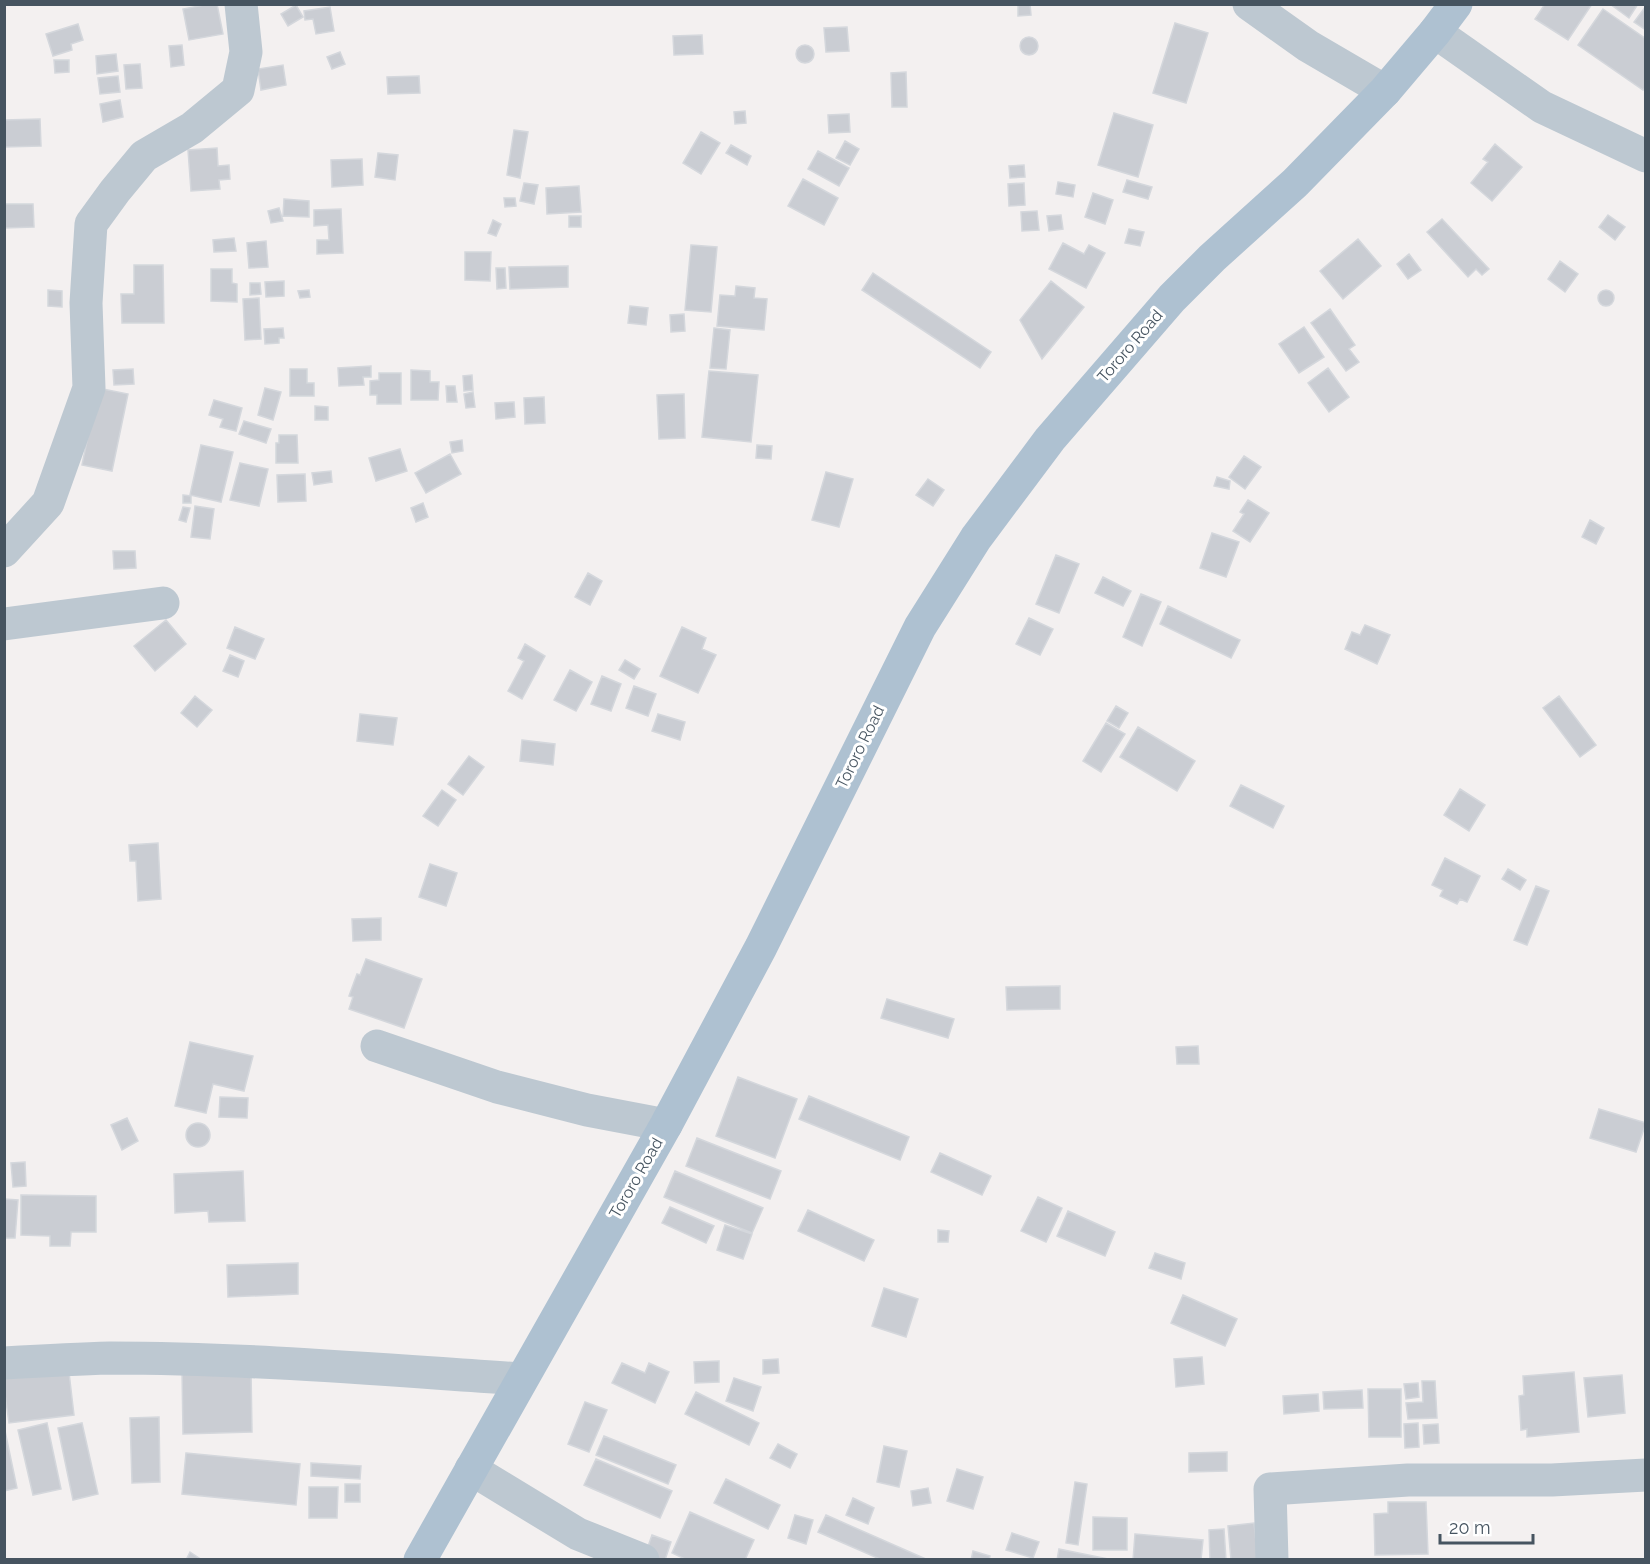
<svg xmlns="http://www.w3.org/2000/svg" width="1650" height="1564" viewBox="0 0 1650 1564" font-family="Raleway,sans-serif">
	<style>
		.building { fill: #cacdd3; stroke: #d4d7dc; stroke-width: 1.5 }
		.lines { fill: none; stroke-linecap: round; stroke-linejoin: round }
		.minor { stroke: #bdc8d1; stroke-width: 33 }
		.major { stroke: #aec1d1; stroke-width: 33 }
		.labels { text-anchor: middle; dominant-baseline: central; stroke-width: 6; stroke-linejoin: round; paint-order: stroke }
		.street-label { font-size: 16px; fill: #465460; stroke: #fff }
	</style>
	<rect width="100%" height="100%" fill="#f3f0f0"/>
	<path class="building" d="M209,4h8l6,30 -34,6 -6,-31z
		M1018,4h12l1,11 -13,1z
		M1545,4h47l-24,36 -33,-21z
		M1610,4h28l-9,14z
		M296,5l7,12 -15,9 -7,-12z
		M1646,6v24l-12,-8z
		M330,7l4,24 -18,3 -3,-15 -8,1 -1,-9z
		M1603,9l43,30v48l-3,3 -65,-45z
		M1175,23l33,10 -22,70 -33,-10z
		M78,24l5,16 -12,4 1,6 -19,6 -7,-22z
		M847,27l2,24 -23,1 -2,-24z
		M702,35l1,19 -29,1 -1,-19z
		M1020 46a9 9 0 1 1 18 0a9 9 0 1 1-18 0Z
		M796 54a9 9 0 1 1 18 0a9 9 0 1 1-18 0Z
		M182,45l2,20 -13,2 -2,-21z
		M340,52l5,12 -13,5 -5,-12z
		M116,54l2,17 -21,3 -1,-18z
		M54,60h15v12l-14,1z
		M140,64l2,24 -16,1 -2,-24z
		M283,65l3,20 -25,5 -3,-21z
		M906,72l1,35h-15l-1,-34z
		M118,76l2,16 -20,2 -2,-16z
		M419,76l1,17 -32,1 -1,-17z
		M120,100l3,17 -20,5 -3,-18z
		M745,111l1,12 -11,1 -1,-12z
		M1114,113l39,12 -15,52 -40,-12z
		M849,114l1,18 -21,1 -1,-18z
		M40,119l1,27 -37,1v-27z
		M514,130l14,2 -8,46 -13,-3z
		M701,132l19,11 -19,31 -18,-11z
		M845,141l14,8 -9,16 -14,-7z
		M1495,144l27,23 -30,34 -21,-18 17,-21 -5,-3z
		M731,145l20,11 -4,9 -21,-12z
		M217,148l1,18 11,-1 1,14 -11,1 1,9 -29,2 -3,-41z
		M818,151l31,17 -10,18 -31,-17z
		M378,153l20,2 -3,25 -20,-3z
		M362,159l1,26 -31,2 -1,-27z
		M1024,165l1,12 -15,1 -1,-12z
		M803,179l35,19 -14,27 -36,-19z
		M1127,180l25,7 -4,12 -25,-7z
		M1058,182l17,3 -2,12 -17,-3z
		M524,183l14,2 -4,19 -14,-3z
		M1024,183l1,22 -16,1 -1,-22z
		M579,186l2,26 -34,2 -1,-26z
		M1093,193l20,7 -8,24 -20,-7z
		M504,198h11l1,8 -11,1z
		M284,199l25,2v16l-26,-1z
		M4,204h29l1,23 -30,1z
		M279,208l4,13 -12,2 -3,-12z
		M341,209l2,44 -26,1v-14h12l-1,-15 -14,1v-16z
		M1037,211l2,19 -17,1 -1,-19z
		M1061,215l2,14 -14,2 -2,-15z
		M1608,215l17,12 -10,13 -16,-13z
		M569,216h12v11h-12z
		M1442,219l47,50 -7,6 -6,-6 -8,8 -41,-45z
		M493,220l8,4 -5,12 -8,-3z
		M1129,229l15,3 -4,14 -15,-3z
		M234,238l2,13 -22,1 -1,-12z
		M1358,239l23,27 -38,33 -23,-28z
		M266,241l2,26 -19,1 -2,-25z
		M1063,243l21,11 5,-9 16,8 -19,35 -37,-19z
		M691,245l26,2 -6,65 -26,-2z
		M465,252h26l-1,29 -25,-1z
		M1409,254l12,16 -13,9 -11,-15z
		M1560,261l18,13 -13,18 -17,-13z
		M134,265h29l1,58h-42l-1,-29h13z
		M568,266v21l-58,2 -1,-22z
		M496,268h9l1,20 -9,1z
		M211,269h21v14l5,1v18l-26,-1z
		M873,273l118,79 -11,16 -118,-78z
		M284,281v15l-18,1 -1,-15z
		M1051,281l33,26 -42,52 -22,-39z
		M250,283h10l1,11 -11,1z
		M736,286l19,2 -1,10 13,1 -3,31 -47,-4 3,-31 15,1z
		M48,290l14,1v16l-14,-1z
		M309,290l1,7 -10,1 -2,-7z
		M1598 298a8 8 0 1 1 16 0a8 8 0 1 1-16 0Z
		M259,298l2,41 -16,1 -2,-41z
		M630,306l18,2 -2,17 -18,-2z
		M1330,309l25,36 -6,4 10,13 -13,9 -35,-48z
		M684,314l1,17 -14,1 -1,-17z
		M1304,327l20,30 -25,16 -20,-29z
		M283,328l1,10h-5v5l-14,1 -1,-15z
		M714,328l16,2 -4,39 -16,-1z
		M371,366v11h-8l1,8 -25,1 -1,-18z
		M1328,368l21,29 -20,15 -21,-29z
		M133,369l1,15 -20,1 -1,-15z
		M290,369h17v14h7v13h-24z
		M411,370l19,1v11h9l-1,18h-27z
		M709,371l49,4 -7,67 -49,-5z
		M379,373h22v31h-24v-9h-7v-14l9,-1z
		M472,375l1,15 -9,1 -1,-15z
		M446,386h9l2,16h-10z
		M98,388l30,6 -16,77 -30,-6z
		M265,388l16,4 -8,28 -15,-5z
		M473,392l2,15 -9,1 -2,-14z
		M684,394l1,44 -26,1 -2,-44z
		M544,397l1,26 -20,1 -1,-26z
		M214,400l28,8 -6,23 -16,-4 3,-8 -14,-4z
		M514,402l1,15 -19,2 -1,-16z
		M315,406l13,1v13h-13z
		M244,421l27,8 -5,14 -27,-9z
		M279,435h18l1,28h-22v-20h3z
		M462,440l1,11 -11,2 -2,-11z
		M201,445l32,7 -12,50 -31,-7z
		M757,445l15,1 -1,13 -15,-1z
		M400,449l7,22 -31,10 -7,-23z
		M450,454l11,20 -35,19 -11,-20z
		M1244,456l17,11 -16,22 -16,-12z
		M240,463l28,6 -9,37 -29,-6z
		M331,471l1,11 -18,3 -2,-12z
		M826,472l27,7 -14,48 -27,-7z
		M305,474l1,27 -28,1 -1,-27z
		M1217,477l13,4 -1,8 -15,-3z
		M928,479l16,11 -11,16 -17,-11z
		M183,495l8,1v7h-8z
		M1248,500l21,13 -19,29 -17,-11 11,-17 -4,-2z
		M423,503l5,14 -12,5 -5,-14z
		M195,506l19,3 -4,30 -19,-2z
		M183,507l7,1 -4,14 -7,-2z
		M1590,520l14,8 -8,16 -14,-7z
		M1212,533l27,9 -13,35 -26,-9z
		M113,551h22l1,17 -22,1z
		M1056,555l23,9 -20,49 -23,-9z
		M588,573l14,8 -12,24 -15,-8z
		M1103,577l28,14 -8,15 -28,-13z
		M1141,594l20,8 -19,44 -19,-9z
		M1168,606l72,34 -9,18 -71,-34z
		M1029,618l24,11 -13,26 -24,-11z
		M166,620l20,24 -31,27 -21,-25z
		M1365,625l25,10 -13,29 -32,-15 7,-17 8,3z
		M235,627l29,12 -9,20 -28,-11z
		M682,627l24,11 -4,11 14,6 -18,38 -38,-17z
		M525,644l20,12 -23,43 -14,-8 16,-30 -6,-3z
		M230,655l14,6 -6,16 -15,-6z
		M625,660l15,9 -6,10 -15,-9z
		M570,670l22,12 -16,29 -22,-11z
		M602,676l19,8 -10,27 -20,-7z
		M634,686l22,8 -8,22 -22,-8z
		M195,696l17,14 -15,17 -16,-14z
		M1559,696l37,49 -16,12 -37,-49z
		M1116,706l12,7 -9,15 -12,-7z
		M360,714l37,4 -4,27 -36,-4z
		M658,714l27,8 -5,18 -28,-9z
		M1106,723l19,11 -24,38 -18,-11z
		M1138,727l57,34 -18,30 -57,-34z
		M522,740l33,4 -2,21 -33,-4z
		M469,756l15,11 -21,28 -15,-11z
		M1241,785l43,21 -11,22 -43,-22z
		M1460,789l25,16 -16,26 -25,-16z
		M442,790l14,10 -18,26 -15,-10z
		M158,843l3,56 -23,2 -2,-40h-6l-1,-16z
		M1445,858l35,18 -13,26 -7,-3 -3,5 -17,-8 3,-6 -11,-5z
		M430,864l27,9 -11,33 -27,-9z
		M1508,869l18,11 -6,10 -18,-11z
		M1536,886l13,5 -22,54 -13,-5z
		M381,918v22l-28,1 -1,-22z
		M366,959l56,20 -18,49 -55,-19 4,-12 -4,-1 8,-22 3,1z
		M1060,986v23l-53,1 -1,-23z
		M887,999l67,20 -6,19 -67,-20z
		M190,1042l63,14 -9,35 -31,-7 -7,29 -31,-7z
		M1198,1046l1,18h-22l-1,-17z
		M738,1077l59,22 -22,59 -59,-22z
		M809,1096l100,41 -9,23 -101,-41z
		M220,1097l28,1 -1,20 -28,-1z
		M1599,1109l47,14 -10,29 -46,-14z
		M127,1118l11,23 -16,9 -11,-25z
		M186 1135a12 12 0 1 1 24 0a12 12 0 1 1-24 0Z
		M697,1138l84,33 -11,28 -84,-33z
		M940,1153l51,23 -9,19 -51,-23z
		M25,1162l1,24 -13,1 -2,-24z
		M243,1171l2,50 -36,1 -1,-11 -33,2 -1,-39z
		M675,1171l88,37 -11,25 -88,-36z
		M21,1195l75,1v36h-25l-1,14h-20v-10l-29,-1z
		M1038,1197l24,11 -16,34 -25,-11z
		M4,1199l14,1 -3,38h-11z
		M670,1207l44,19 -8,17 -44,-20z
		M808,1210l66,30 -10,21 -66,-30z
		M1068,1211l47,21 -10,24 -48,-20z
		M725,1225l27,9 -9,25 -26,-9z
		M938,1230l11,1 -1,11h-10z
		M1155,1253l30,10 -4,16 -32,-11z
		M298,1263v31l-70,3 -1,-32z
		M884,1288l34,11 -12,38 -34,-11z
		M1183,1295l54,24 -12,27 -54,-23z
		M1202,1357l2,27 -28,3 -2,-28z
		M778,1359l1,14 -16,1v-14z
		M719,1361v21l-24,1 -1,-21z
		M622,1363l23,10 4,-10 20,9 -14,31 -43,-20z
		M68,1364l6,51 -65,8 -5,-36v-15z
		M251,1369l1,63 -69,2 -1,-64z
		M1574,1372l5,60 -52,5v-8l-6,1 -2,-34 5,-1 -1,-19z
		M1622,1375l3,38 -37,4 -4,-39z
		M734,1378l27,9 -8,24 -27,-10z
		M1422,1381h13l2,37 -29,1 -2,-16 17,-1z
		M1418,1383l1,14 -13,2 -2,-15z
		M1368,1389h33v48h-32z
		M1362,1390l1,18 -39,1 -1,-17z
		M696,1392l63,31 -10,22 -64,-31z
		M1318,1394l1,17 -35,3 -1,-18z
		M585,1402l22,8 -18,42 -21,-8z
		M159,1417l1,65 -28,1 -2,-65z
		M47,1423l14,66 -28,6 -15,-65z
		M82,1423l16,71 -25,6 -15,-72z
		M1418,1423l1,24 -14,1 -1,-24z
		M1438,1424l1,19 -15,1 -1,-19z
		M4,1426l13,62 -13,3z
		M604,1436l72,29 -8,19 -72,-29z
		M778,1444l19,10 -7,14 -20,-10z
		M884,1446l23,5 -8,36 -22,-5z
		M1227,1452v19l-38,1v-19z
		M186,1453l114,11 -4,41 -114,-11z
		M596,1459l76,32 -12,27 -76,-33z
		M311,1463l50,3 -1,13 -49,-3z
		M957,1469l26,8 -10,32 -26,-8z
		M726,1479l54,26 -12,24 -54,-26z
		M1075,1482l12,2 -9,61 -12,-2z
		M345,1484h15v18h-15z
		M309,1487h29l-1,31h-28z
		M928,1488l3,15 -18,3 -2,-15z
		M853,1498l21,10 -6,16 -22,-9z
		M1388,1502h38l2,52 -53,1 -1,-41 14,-1z
		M690,1512l64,28 -9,20h-58l-15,-7z
		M795,1515l18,5 -7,24 -18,-6z
		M826,1515l102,45h-46l-64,-28z
		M1093,1517l34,1v32h-34z
		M1254,1523l4,37h-27l-3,-34z
		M1224,1529l2,31h-16l-1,-30z
		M1012,1533l27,9 -6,16 -27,-8z
		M1135,1534l68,6 -2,20h-68z
		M652,1535l19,7 -6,18h-6l-14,-5z
		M1059,1549l54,11h-56z
		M973,1551l17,5 -1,4h-18z
		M190,1552l12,8h-16z"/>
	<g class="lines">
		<path class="minor" d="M1249,4l59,42 77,45
			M1435,32l107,75 104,49
			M4,551l44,-48 41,-115 -3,-85 5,-79 24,-33 29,-35 48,-28 46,-38 8,-38 -5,-48
			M4,624l159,-21
			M377,1046l120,41 90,23 79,15
			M4,1363c35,-2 71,-4 106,-5 137,0 275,12 411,21
			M471,1469l107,65 65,26
			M1272,1560l-2,-71 138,-9h144l94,-5"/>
		<path class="major" d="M420,1560l246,-435 95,-178 159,-320 56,-89 74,-99 122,-141 40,-40 83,-75 90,-92 50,-59 21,-28"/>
	</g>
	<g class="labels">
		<g class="street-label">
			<text transform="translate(1130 346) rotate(-49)">Tororo Road</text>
			<text transform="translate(860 747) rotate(-64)">Tororo Road</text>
			<text transform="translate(636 1178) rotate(-60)">Tororo Road</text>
		</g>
	</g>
	<rect width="1650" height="1564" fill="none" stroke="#465460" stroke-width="12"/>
	<path d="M1440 1534v9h93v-9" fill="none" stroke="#465460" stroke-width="3"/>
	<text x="1449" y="1534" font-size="18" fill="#465460" stroke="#ffffff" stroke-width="4.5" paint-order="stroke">20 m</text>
</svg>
